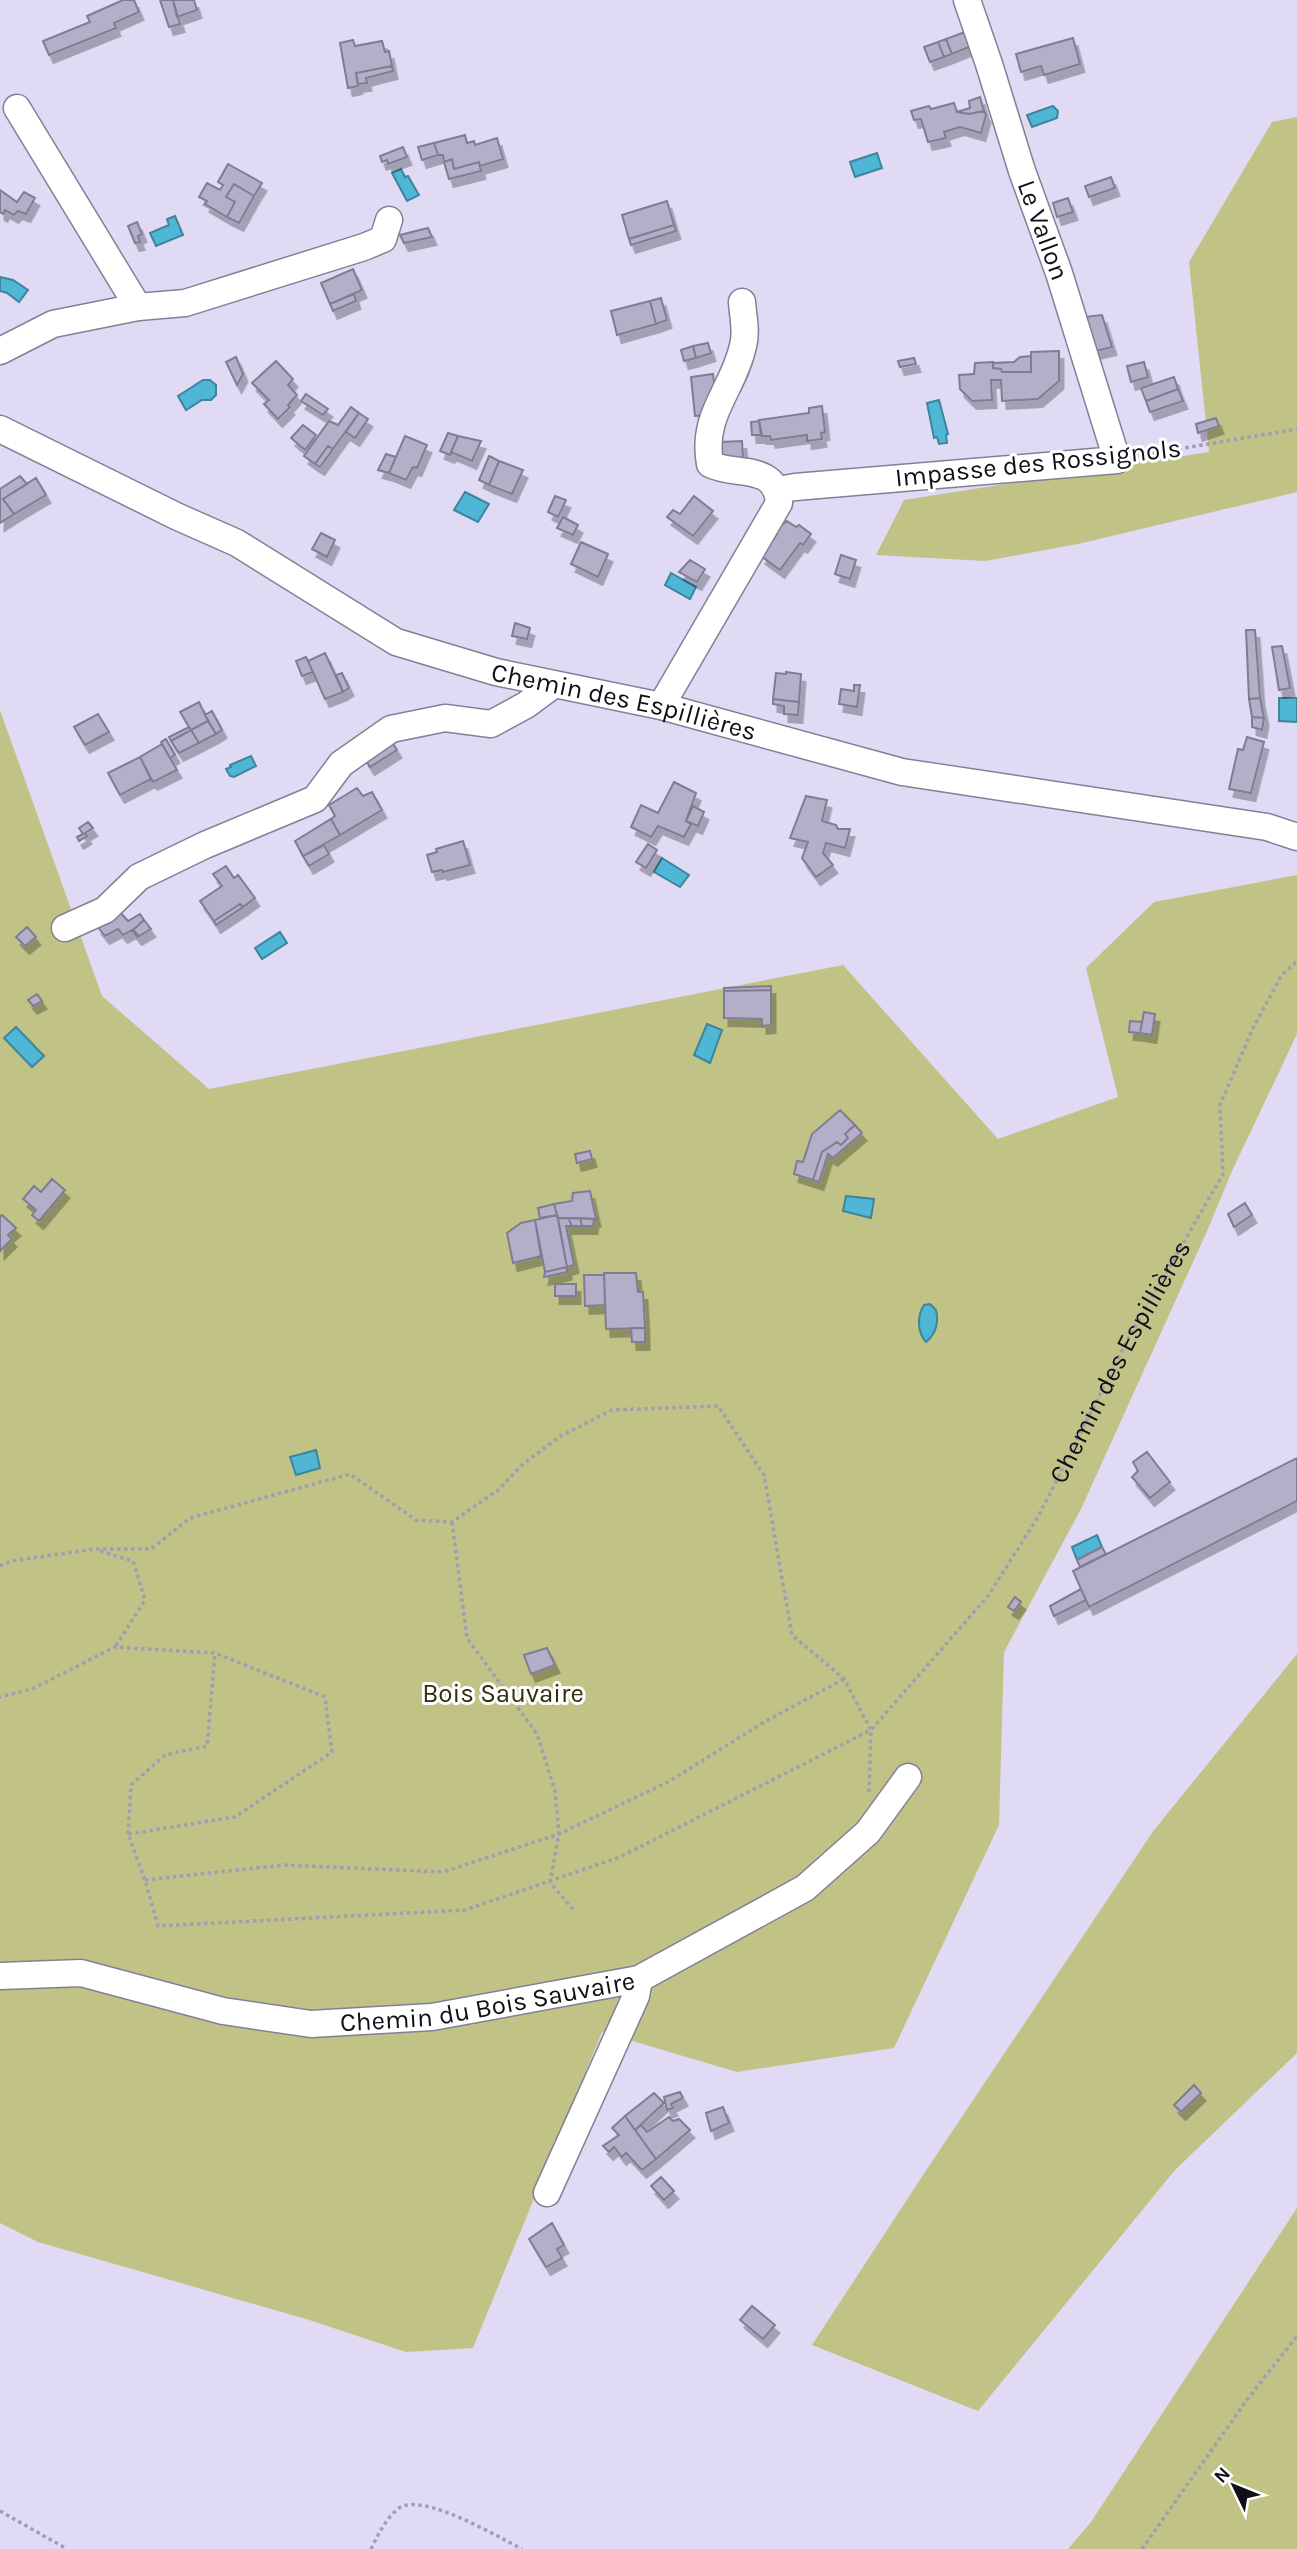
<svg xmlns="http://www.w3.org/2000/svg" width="1297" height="2549" viewBox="0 0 1297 2549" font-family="Karla,sans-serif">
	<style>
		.green { fill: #c0c385 }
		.water { fill: #50b6d5; stroke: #3d849c; stroke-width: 2 }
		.building { fill: #b4afc8; stroke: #807b93; stroke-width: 2; filter: url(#shadow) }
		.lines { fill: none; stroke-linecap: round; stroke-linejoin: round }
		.minor-casing { stroke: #847f97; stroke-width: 29 }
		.path { stroke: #a19db2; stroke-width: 3.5; stroke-dasharray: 3.5 3.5; stroke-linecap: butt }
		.minor { stroke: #fff; stroke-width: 26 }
		.labels { text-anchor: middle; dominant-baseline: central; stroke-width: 6; stroke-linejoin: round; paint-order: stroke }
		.street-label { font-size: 26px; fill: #100e17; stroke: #fff }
		.park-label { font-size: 26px; fill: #2e2f0b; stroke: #fff }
	</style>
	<defs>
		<filter id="shadow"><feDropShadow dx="4.5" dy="8" stdDeviation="0" flood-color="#0004"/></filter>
	</defs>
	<rect width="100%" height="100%" fill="#e0daf5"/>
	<path class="green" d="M1297,117v375l-219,52 -93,17 -109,-6 28,-55 305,-48 -20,-190 83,-140z
		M0,710l102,286 107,93 634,-124 155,174 120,-42 -32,-129 68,-66 143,-27v159l-65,137 -24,58 -127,280 -77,143 -5,173 -105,223 -157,24 -135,-40 -129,316 -67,4 -100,-33 -268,-77 -38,-19z
		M1297,1654v399l-122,117 -197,241 -166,-66 115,-176 227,-339z
		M1297,2208v341h-229l23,-27z"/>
	<path class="water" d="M1053,106l5,5 -1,7 -25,9 -5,-12z
		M877,153l5,15 -27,9 -5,-15z
		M401,169l4,8 3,-1 11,19 -12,6 -15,-28z
		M175,216l8,19 -27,11 -6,-13 19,-8 -2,-6z
		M0,277l13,3 15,10 -9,12 -12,-9 -7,-2z
		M203,380h7l6,5v10l-5,5h-9l-16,10 -8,-14z
		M939,400l9,34 -2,1 1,8 -8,1 -2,-7 -3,1 -7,-35z
		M465,492l24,12 -11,18 -24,-12z
		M671,573l25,14 -6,12 -25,-14z
		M1279,698h18v24l-18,-1z
		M251,756l5,10 -22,11 -4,-1 -4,-7 5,-2 -1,-2z
		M662,858l27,17 -9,12 -26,-15z
		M280,932l7,11 -25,16 -7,-11z
		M707,1024l15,6 -12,33 -16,-8z
		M16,1027l28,29 -12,11 -28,-29z
		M846,1196l28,3 -3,19 -28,-7z
		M930,1304l6,6c3,12 0,24 -10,32 -9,-10 -9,-26 -2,-37z
		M316,1450l4,18 -24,7 -6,-18z
		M1097,1535l5,12 -25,13 -5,-13z"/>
	<path class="building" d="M123,0h11l5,12 -25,11 2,5 -67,27 -6,-14 47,-19 -3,-6z
		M160,0h13l7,24 -11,3z
		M173,0h21l3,10 -20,7z
		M970,30l6,14 -24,10 -6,-15z
		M1073,38l7,26 -36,11 -3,-9 -20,6 -5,-18z
		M946,39l6,15 -8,3 -6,-15z
		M353,40l2,6 27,-5 3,11 4,-1 3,15 -36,7 2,13 -10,2 -8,-45z
		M938,42l6,15 -14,5 -6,-15z
		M392,66l1,5 -27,7 1,5 -9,1 -2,-11z
		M980,97l4,14 -15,3 -12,-2 13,-4 -1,-7z
		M954,103l3,9 12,2 15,-3 2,4 -5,18 -21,-6 -16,5 2,6 -18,4 -7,-23 -7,1 -3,-9 18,-5 2,3z
		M465,135l2,8 7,-2 1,4 22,-7 6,21 -23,7 -1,-4 -25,7 -2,-10 -8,3 -1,-7h-5l-4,-12z
		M434,143l4,12 -16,5 -4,-13z
		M403,147l4,10 -19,7 -1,-4 -5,2 -2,-6z
		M452,159l2,10 25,-7 2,9 -32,8 -5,-17z
		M228,164l34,19 -8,13 -20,-12 -8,13 9,5 -8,15 -22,-13 2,-3 -8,-4 8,-14 13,7 3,-5 -5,-3z
		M1111,177l4,11 -26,9 -4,-11z
		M234,184l20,12 -15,27 -12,-6 8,-15 -9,-5z
		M0,190l17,12 7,-10 11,6 -9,16 -8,-3 -4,4 -9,-5 -2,4 -3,-2z
		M1068,198l5,14 -16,5 -4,-14z
		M667,201l7,24 -45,14 -7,-24z
		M137,222l5,12 -4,2 2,6 -5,1 -7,-17z
		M674,225l2,6 -45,14 -2,-6z
		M428,228l4,9 -28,6 -4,-8z
		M353,269l9,21 -32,14 -9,-21z
		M354,294l2,7 -23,10 -3,-7z
		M661,298l6,22 -11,4 -6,-23z
		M650,301l6,23 -39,11 -6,-24z
		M1102,315l10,32 -17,4 -11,-34z
		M708,343l3,10 -15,5 -3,-12z
		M693,346l3,12 -12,3 -3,-11z
		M1059,351v30l-21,18 -36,2 -1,-21h-10l1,20 -20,1 -12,-12 -1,-14 15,-1 1,-11 18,-1v6l8,1 1,3h29v-20z
		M1031,356v16h-29l-1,-3 -8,-1v-5l21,-1 6,-5z
		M236,357l7,17 -6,11 -11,-23z
		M914,358l2,6 -16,3 -2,-6z
		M276,361l17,18 -5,6 9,10 -9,10 2,2 -12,12 -14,-15 5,-4 -17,-17z
		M1144,362l4,15 -17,5 -4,-16z
		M713,374l4,31 -11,10 -11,1 -4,-39z
		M1174,377l4,12 -32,12 -5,-13z
		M1178,389l5,12 -33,11 -4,-11z
		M306,394l22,15 -5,6 -22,-14z
		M822,406l3,26 -4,1 1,6 -15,2v-6l-36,5 -1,-4h-8l-3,-16 50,-7v-5z
		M351,407l8,6 -26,36 -5,-3 -13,18 -11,-8 25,-35 9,4z
		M359,413l9,6 -13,19 -9,-6z
		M1216,418l3,8 -21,7 -2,-9z
		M759,421l2,14h-9l-1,-13z
		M303,425l13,10 -11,15 -14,-12z
		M448,433l10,3 -8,19 -10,-4z
		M405,436l22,9 -10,23 -4,-1 -7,13 -17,-7z
		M458,436l23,5 -9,20 -21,-9z
		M742,441l1,17 -20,1 -2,-17z
		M328,446l5,3 -13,18 -5,-3z
		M386,454l10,3 -7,16 -11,-3z
		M489,456l10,5 -10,24 -10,-5z
		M499,461l24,9 -11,24 -23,-9z
		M20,476l7,8 -24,15 11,15 -14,9v-34z
		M36,478l10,17 -32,19 -11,-15z
		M555,496l11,4 -8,17 -10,-5z
		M694,496l19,15 -20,25 -26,-19 6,-7 7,4z
		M563,517l15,8 -5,10 -16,-7z
		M787,521l9,6 3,-2 12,9 -8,11 -3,-2 -20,27 -19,-14 16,-22 -3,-3z
		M321,533l14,7 -8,17 -15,-8z
		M581,542l27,12 -10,23 -27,-13z
		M841,555l15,5 -6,19 -15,-5z
		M690,560l15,9 -8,13 -18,-10z
		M515,623l15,5 -3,11 -15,-3z
		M1246,630h9l5,68 -11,1z
		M1282,646l8,42 -11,2 -7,-43z
		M325,653l18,39 -18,7 -17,-38z
		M306,657l7,15 -11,4 -6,-15z
		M786,672l15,2 -2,28 -26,-3 3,-26 10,1z
		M342,673l7,15 -6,4 -7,-17z
		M854,685h6l-3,22 -18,-3 2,-15 13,2z
		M1260,698l4,20 -12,-1 -3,-18z
		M773,699l26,3 -1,13 -14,-1v-8l-11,-2z
		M199,702l9,19 -17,9 -11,-18z
		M212,711l10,19 -6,4 -11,-19z
		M98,714l11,18 -24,13 -11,-18z
		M1252,717l12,1 -2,12 -10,-3z
		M208,721l8,13 -17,9 -8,-13z
		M189,727l2,3 -20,11 -2,-4z
		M191,730l8,13 -20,10 -8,-12z
		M1247,737l17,5 -13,51 -22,-4 9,-40 5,1z
		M166,739l9,16 -5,3 -9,-16z
		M392,742l5,8 -27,17 -5,-8z
		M162,744l15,26 -24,12 -13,-25z
		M140,757l11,22 -31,16 -12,-22z
		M674,782l22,11 -10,28 5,3 -7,13 -26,-11 -7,11 -20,-10 10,-22 17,8z
		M357,788l6,8 9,-4 10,18 -42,25 -9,-16 4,-3 -6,-11z
		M806,796l21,4 -5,21 14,4 2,4h12l-5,19 -19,-5 -3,10 10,12 -17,12 -14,-19 6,-16 -18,-4z
		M693,806l11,6 -6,14 -12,-5z
		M331,819l9,16 -37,21 -8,-15z
		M88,822l5,6 -8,5 2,3 -8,5 -2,-4 6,-3 -4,-6z
		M463,841l7,24 -27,7 -1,-2 -10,2 -5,-17 10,-3 -1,-3z
		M648,844l9,6 -11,18 -10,-6z
		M324,845l5,9 -20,12 -6,-10z
		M226,866l8,12 4,-3 17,23 -12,9 -3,-3 -26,17 -14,-20 22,-15 -9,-12z
		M240,904l3,3 -27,18 -2,-4z
		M119,911l9,10 12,-7 4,6 -11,10 6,6 -2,1 -5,-7 -9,5 -5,-6 -13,7 -8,-10z
		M144,920l7,9 -12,7 -6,-6z
		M27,927l9,10 -11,9 -9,-9z
		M771,986v4l-47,1v-3z
		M771,990v35l-9,1v-7l-38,-1v-27z
		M37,994l5,7 -9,5 -5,-6z
		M1144,1012l11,2 -3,21 -12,-2z
		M1130,1021l12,1 -2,11 -11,-1z
		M840,1110l15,15 -10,9 3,4 -7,7 -4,-3 -15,10 -9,28 -19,-6 3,-13 6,1 9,-28z
		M855,1125l7,8 -29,25 -5,-4 -9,28 -6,-2 9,-28 15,-10 4,3 7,-7 -3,-4z
		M590,1151l2,8 -15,4 -2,-9z
		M52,1179l13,11 -26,31 -7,-6 4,-5 -13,-11 11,-13 7,6z
		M590,1191l6,28 -38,-1 -4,-14 18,-3 1,-8z
		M1245,1203l7,12 -18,12 -6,-13z
		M554,1204l3,11 -17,3 -2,-10z
		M2,1215l14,13 -8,7 4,4 -12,12v-34z
		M557,1215l10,52 -22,5 -10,-52z
		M558,1218h10l4,8h-6l8,39 -7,2z
		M568,1218h12l2,8h-10z
		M580,1218l14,1 -1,7h-11z
		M535,1220l6,36 -28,7 -6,-30 14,-10z
		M567,1267v5l-23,5 1,-5z
		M604,1273h32l2,19h5l2,36 -39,1z
		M584,1275h20l1,30 -20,1z
		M555,1284h21v12h-21z
		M631,1328h14v14h-13z
		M1147,1452l23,30 -20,16 -18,-21 6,-6 -5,-9z
		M1297,1458v43l-208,106 -16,-36z
		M1102,1547l4,7 -26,13 -3,-7z
		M1081,1589l5,11 -32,16 -4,-10z
		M1015,1597l6,5 -7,9 -6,-4z
		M547,1648l8,17 -24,9 -7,-19z
		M1194,2085l7,8 -20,19 -7,-7z
		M680,2092l3,6 -12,6 2,4 -6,2 -3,-13z
		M654,2093l10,10 -29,27 -10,-14z
		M723,2107l6,16 -18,8 -5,-18z
		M625,2116l31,43 -14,11 -16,-17 -4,4 -8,-10 -5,5 -6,-6 16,-11 -7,-7z
		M669,2117l4,4 6,-2 11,11 -34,29 -21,-29 6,-5 6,7z
		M661,2177l13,14 -10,9 -13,-14z
		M552,2223l12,22 -7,4 5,9 -16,9 -17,-28z
		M752,2306l23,19 -12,14 -23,-19z"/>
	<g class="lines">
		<g class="minor-casing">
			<g id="minor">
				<path d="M17,108l121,199"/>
				<path d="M0,351l53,-27 85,-17 47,-4 179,-56 19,-8 6,-19"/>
				<path id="s2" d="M0,429l176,87 61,27 159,99 100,30 165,34 241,66 365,55 30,10"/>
				<path d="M778,490l17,-3 322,-27 -58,-187 -37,-102 -33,-107 -22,-64"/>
				<path d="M661,706l118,-203c-3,-41 -45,-26 -69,-39 -9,-50 23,-73 33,-118 4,-15 0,-29 -1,-44"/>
				<path d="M65,928l40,-18 34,-33 66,-32 110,-46 26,-35 50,-35 54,-11 46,6 35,-19 27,-20"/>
				<path id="s3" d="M0,1976l81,-3 142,38 88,13 121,-7 207,-38 166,-91 63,-56 40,-55"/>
				<path d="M547,2193l89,-197 3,-17"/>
			</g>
		</g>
		<g class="path">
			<path d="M1137,456l160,-27"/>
			<path d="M452,1522l15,116 70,96 18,57 4,43 -9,48 25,30"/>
			<path d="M100,1551l33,10 12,39 -30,47"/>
			<path d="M0,1566l11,-5 84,-12h56l39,-31 160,-44 66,46 36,2 46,-32 24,-25 37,-28 53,-27 106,-4 46,69 28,160 52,44 27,51 -251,127 -155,53 -307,16 -13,-46 -17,-46 107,-17 97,-65 -7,-55 -110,-44 -100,-6 -83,42 -32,8"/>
			<path id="s1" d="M869,1792l2,-62 117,-134 50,-79 91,-180 94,-163 -3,-69 33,-77 28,-52 16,-15"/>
			<path d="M128,1834l3,-49 34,-30 42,-9 8,-92"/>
			<path d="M145,1880l138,-15 160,7 116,-38 109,-52 98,-61 78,-42"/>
			<path d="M0,2511l67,38"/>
			<path d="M371,2549c7,-14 15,-31 28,-41 24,-16 99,29 123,41"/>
			<path d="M1142,2549l107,-152 48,-61"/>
		</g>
		<use href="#minor" class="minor"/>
	</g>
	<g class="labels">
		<g class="street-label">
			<text transform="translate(1043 230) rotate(70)">Le Vallon</text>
			<text transform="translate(1038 463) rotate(-6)">Impasse des Rossignols</text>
			<text stroke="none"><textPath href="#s2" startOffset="686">Chemin des Espillières</textPath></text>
			<text stroke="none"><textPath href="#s1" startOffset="509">Chemin des Espillières</textPath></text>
			<text stroke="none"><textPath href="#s3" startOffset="495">Chemin du Bois Sauvaire</textPath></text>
		</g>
		<g class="park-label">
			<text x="503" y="1693">Bois Sauvaire</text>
		</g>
	</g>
	<g transform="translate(1234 2486) rotate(313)" stroke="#ffffff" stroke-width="5" paint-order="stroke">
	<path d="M0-5L12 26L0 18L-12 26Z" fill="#100e17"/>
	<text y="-10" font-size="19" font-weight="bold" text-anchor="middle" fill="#100e17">N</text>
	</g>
</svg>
